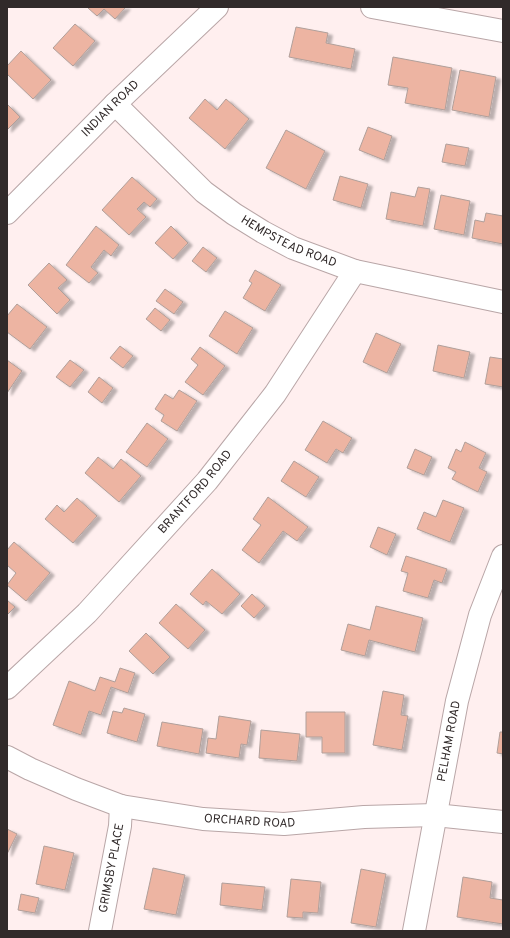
<svg xmlns="http://www.w3.org/2000/svg" width="510" height="938" viewBox="0 0 510 938" font-family="Overpass,sans-serif">
	<style>
		.building { fill: #edb4a2; stroke: #b09f9a; filter: url(#shadow) }
		.lines { fill: none; stroke-linecap: round; stroke-linejoin: round }
		.minor-casing { stroke: #b9a6a7; stroke-width: 24 }
		.minor { stroke: #fff; stroke-width: 22 }
		.labels { text-anchor: middle; dominant-baseline: central; stroke-width: 3; stroke-linejoin: round; paint-order: stroke }
		.street-label { font-size: 12px; fill: #312a2a; stroke: #ffefef }
	</style>
	<defs>
		<filter id="shadow"><feDropShadow dx="4.5" dy="2.5" stdDeviation="1" flood-color="#0004"/></filter>
	</defs>
	<rect width="100%" height="100%" fill="#ffefef"/>
	<path class="building" d="M89,7h37l-11,12 -11,-10 -7,7 -9,-8z
		M75,24l20,17 -22,25 -20,-18z
		M296,27l32,6 -2,10 29,6 -4,20 -62,-12z
		M21,51l30,29 -18,19 -26,-25v-8z
		M393,57l59,11 -7,42 -40,-7 3,-15 -20,-3z
		M460,70l36,7 -7,40 -37,-7z
		M205,99l12,11 9,-11 23,20 -24,30 -36,-31z
		M7,104l13,13 -13,13z
		M368,127l24,9 -8,24 -25,-10z
		M286,130l39,21 -19,38 -40,-21z
		M446,144l23,4 -4,18 -23,-4z
		M340,176l28,8 -7,24 -28,-8z
		M132,177l25,22 -7,8 -6,-5 -7,7 9,8 -17,18 -27,-25z
		M418,187l12,2 -7,37 -37,-7 5,-27 24,5z
		M441,195l29,6 -6,34 -30,-6z
		M486,213l17,3v28l-31,-6 3,-18 9,2z
		M96,226l23,19 -8,11 -7,-6 -13,17 7,6 -9,10 -23,-18z
		M171,226l17,17 -15,16 -18,-16z
		M203,247l14,11 -11,14 -14,-11z
		M49,263l18,17 -9,8 12,12 -13,14 -29,-29z
		M255,270l26,15 -16,26 -22,-13 9,-15 -3,-2z
		M165,289l18,13 -9,12 -18,-13z
		M17,304l30,23 -17,22 -23,-17v-16z
		M155,308l15,12 -9,11 -15,-12z
		M225,311l28,17 -16,26 -28,-18z
		M376,333l25,11 -14,29 -24,-11z
		M438,345l32,7 -6,26 -31,-7z
		M120,346l13,10 -10,12 -13,-10z
		M200,347l25,19 -22,29 -18,-13 13,-17 -7,-6z
		M490,357l13,2v28l-18,-3z
		M7,360l15,11 -15,22z
		M70,360l14,10 -14,17 -14,-10z
		M99,377l14,11 -11,15 -14,-11z
		M179,390l18,11 -20,30 -16,-10 3,-6 -9,-6 10,-15 8,5z
		M323,421l29,17 -9,15 -7,-4 -9,14 -22,-13z
		M147,423l21,16 -21,28 -21,-15z
		M465,442l21,11 -7,15 8,4 -9,20 -26,-13 4,-7 -8,-4 8,-19 5,3z
		M415,449l17,8 -8,18 -17,-7z
		M98,457l15,12 8,-10 20,17 -22,26 -34,-29z
		M294,461l25,16 -13,20 -25,-16z
		M268,497l40,30 -11,14 -14,-10 -24,32 -17,-13 19,-25 -8,-6z
		M77,498l20,18 -24,27 -28,-24 12,-14 7,7z
		M443,500l21,8 -14,34 -33,-13 7,-17 12,5z
		M378,527l18,7 -9,21 -17,-8z
		M14,542l36,31 -24,28 -19,-16 9,-12 -9,-8v-15z
		M406,556l41,13 -5,14 -8,-3 -6,18 -25,-7 5,-18 -7,-2z
		M212,569l28,25 -18,20 -16,-13 -3,4 -13,-11z
		M252,594l13,12 -11,12 -13,-12z
		M7,600l8,7 -8,8z
		M176,604l29,26 -17,19 -29,-26z
		M376,606l47,12 -8,34 -46,-12 -4,16 -24,-6 7,-26 22,6z
		M146,633l24,24 -17,17 -24,-23z
		M120,668l15,5 -7,20 -17,-6 -10,28 -12,-4 -8,24 -28,-10 16,-44 26,10 5,-14 15,5z
		M383,691l21,4 -3,20 7,1 -6,34 -29,-5z
		M124,708l21,6 -8,28 -30,-9 6,-22 9,2z
		M306,712h39v41h-23v-16h-16z
		M219,716l32,5 -4,24 -6,-1 -2,14 -33,-5 2,-15 8,1z
		M162,722l41,7 -4,25 -42,-8z
		M261,730l39,4 -3,27 -38,-3z
		M500,732h3v22l-6,-1z
		M7,829l10,5 -10,20z
		M44,846l30,7 -9,37 -29,-6z
		M153,868l32,7 -9,40 -32,-6z
		M361,869l25,5 -10,53 -25,-4z
		M463,877l29,5 -2,16 13,2v24l-46,-7z
		M291,879l30,3 -3,31 -15,-1v6l-16,-1z
		M222,883l43,4 -3,23 -42,-5z
		M21,894l18,4 -4,15 -17,-3z"/>
	<g class="lines">
		<g class="minor-casing">
			<g id="minor">
				<path d="M372,7l131,24"/>
				<path id="s1" d="M115,104l89,88 30,22 29,18 30,16 62,23 148,31"/>
				<path id="s2" d="M7,213l108,-109 102,-97"/>
				<path id="s3" d="M7,688l80,-75 120,-132 68,-87 80,-123"/>
				<path id="s4" d="M7,757l23,12 46,20 45,17 82,13 81,5 80,-7 71,-2 68,7"/>
				<path id="s5" d="M100,931l20,-105 1,-20"/>
				<path id="s6" d="M414,931l43,-230 23,-86 23,-59"/>
			</g>
		</g>
		<use href="#minor" class="minor"/>
	</g>
	<g class="labels">
		<g class="street-label">
			<text stroke="none"><textPath href="#s2" startOffset="147">INDIAN ROAD</textPath></text>
			<text stroke="none"><textPath href="#s1" startOffset="224">HEMPSTEAD ROAD</textPath></text>
			<text stroke="none"><textPath href="#s3" startOffset="272">BRANTFORD ROAD</textPath></text>
			<text stroke="none"><textPath href="#s6" startOffset="193">PELHAM ROAD</textPath></text>
			<text stroke="none"><textPath href="#s4" startOffset="254">ORCHARD ROAD</textPath></text>
			<text stroke="none"><textPath href="#s5" startOffset="64">GRIMSBY PLACE</textPath></text>
		</g>
	</g>
	<rect width="510" height="938" fill="none" stroke="#312a2a" stroke-width="16"/>
</svg>
